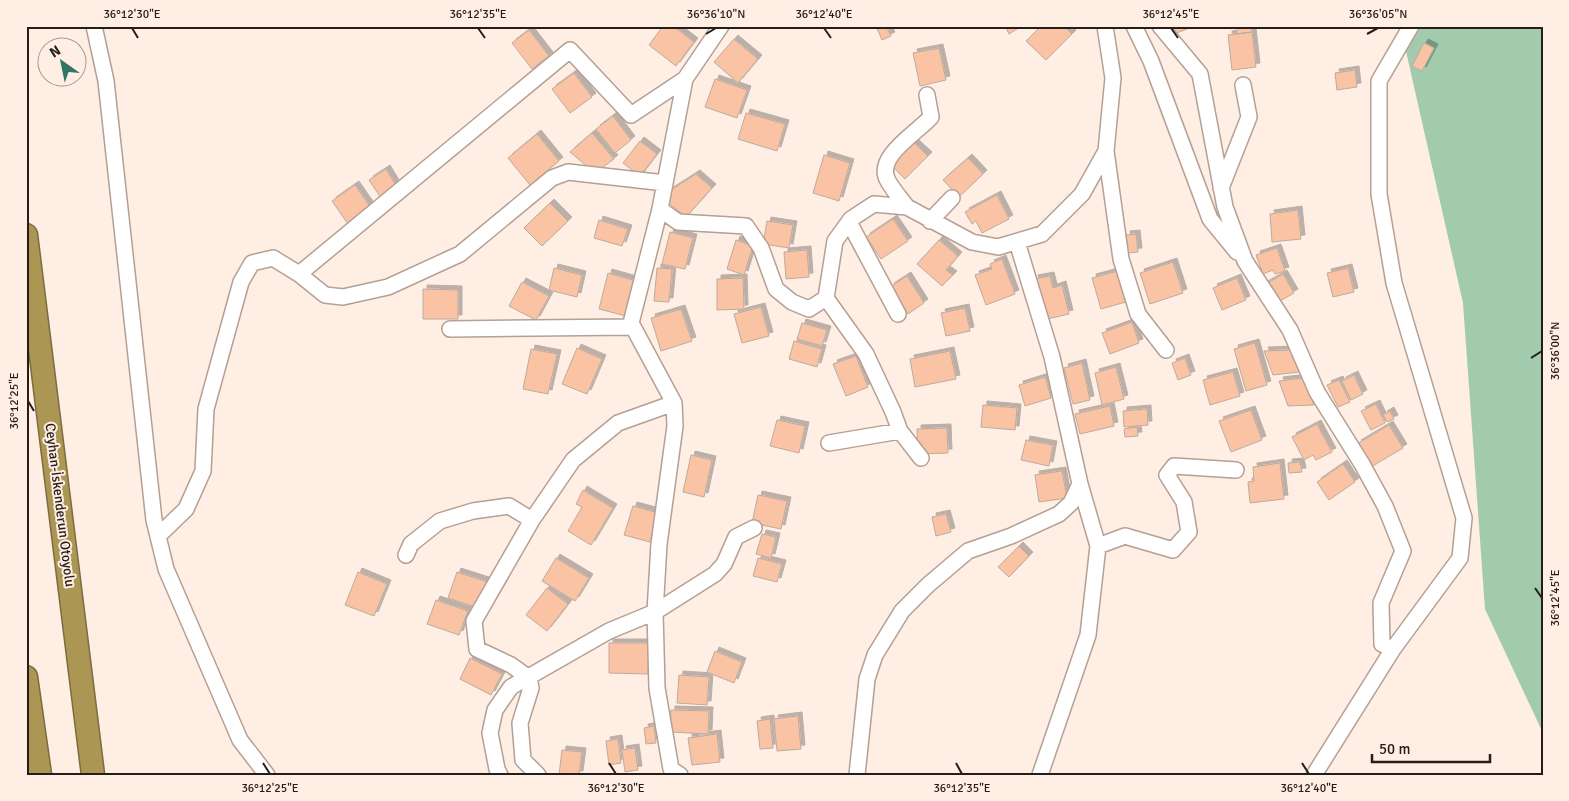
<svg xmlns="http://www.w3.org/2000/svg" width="1569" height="801" viewBox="0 0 1569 801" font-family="Signika,sans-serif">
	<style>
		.green { fill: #a2caac }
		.building { fill: #fac4a4; stroke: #bdaa9e; filter: url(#shadow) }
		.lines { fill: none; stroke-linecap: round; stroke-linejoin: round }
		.minor-casing { stroke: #b4a094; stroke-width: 18 }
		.highway-casing { stroke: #7c6c3f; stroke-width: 25 }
		.minor { stroke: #fff; stroke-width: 15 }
		.highway { stroke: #ac9653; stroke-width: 22 }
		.ticks { fill: none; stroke: #241d19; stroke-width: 2 }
		.labels { text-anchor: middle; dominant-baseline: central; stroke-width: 4; stroke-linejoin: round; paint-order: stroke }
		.street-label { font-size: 14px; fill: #241d19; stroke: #ffeee4 }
		.neatline { fill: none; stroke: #241d19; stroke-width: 2 }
		.ticks-label { font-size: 12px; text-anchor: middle; fill: #241d19 }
	</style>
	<defs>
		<filter id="shadow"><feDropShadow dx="4" dy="-4" stdDeviation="0" flood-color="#0004"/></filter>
	</defs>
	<rect width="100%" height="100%" fill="#ffeee4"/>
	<path class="green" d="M1406,26h137v707l-58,-124 -22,-306 -60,-265z"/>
	<path class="building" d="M663,26h10l21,16 -18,24 -27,-21z
		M876,26h10l5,10 -9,4z
		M1005,26h14l1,1 -11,7z
		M1041,26h23l8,8 -26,26 -20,-19z
		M1172,26h14l1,3 -13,5z
		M1237,26h14l1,6 -15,2z
		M529,30l20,26 -17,13 -20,-26z
		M1252,32l4,35 -24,3 -4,-35z
		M734,39l24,20 -20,24 -24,-21z
		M1424,43l10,5 -12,23 -10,-5z
		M939,48l7,32 -26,6 -7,-33z
		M1355,70l2,17 -20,3 -2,-17z
		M574,73l18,24 -22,16 -18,-24z
		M715,79l32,11 -10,28 -32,-11z
		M746,113l39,11 -8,27 -39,-12z
		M613,116l18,24 -16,13 -19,-24z
		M592,133l22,26 -19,14 -25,-21z
		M537,134l22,27 -29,24 -22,-27z
		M640,141l17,13 -17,22 -17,-13z
		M913,142l15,14 -23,23 -14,-14z
		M824,155l26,8 -11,38 -26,-8z
		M968,158l15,16 -24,23 -16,-17z
		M386,169l11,18 -16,11 -12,-18z
		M696,174l16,14 -26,29 -20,-16 2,-9z
		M355,185l16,23 -23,16 -16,-23z
		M997,195l12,24 -27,14 -6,-12 -4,3 -7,-12z
		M550,203l18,18 -26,25 -18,-18z
		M1298,210l3,29 -29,3 -2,-28z
		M893,219l15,22 -27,18 -15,-22z
		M599,220l29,9 -6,17 -28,-8z
		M767,221l26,4 -4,23 -26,-4z
		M670,232l23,6 -8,31 -23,-5z
		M1136,234l2,18 -10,1 -2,-18z
		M736,240l17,6 -9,29 -17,-6z
		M939,240l19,16 -12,14 7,5 -11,11 -25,-22z
		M1277,248l8,23 -10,3 -2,-4 -10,4 -7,-19z
		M807,250l2,27 -23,2 -2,-27z
		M1002,259l13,35 -29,11 -11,-30 17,-6 -2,-5z
		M1173,262l10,31 -33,11 -10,-31z
		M554,268l28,7 -5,22 -28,-7z
		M657,268l15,1 -3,33 -15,-1z
		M1348,268l6,24 -21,5 -6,-24z
		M1118,271l8,31 -25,7 -9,-31z
		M608,273l28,8 -10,35 -27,-7z
		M1283,274l11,19 -19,11 -11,-19z
		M907,276l17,27 -16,11 -18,-27z
		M1050,276l3,12 9,-3 7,29 -26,6 -9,-41z
		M743,278l1,31 -27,1v-31z
		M1237,278l9,22 -24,10 -9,-22z
		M522,282l27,14 -13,24 -27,-14z
		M423,289l35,1v29h-35z
		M761,307l8,29 -27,7 -8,-29z
		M965,308l5,23 -24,5 -5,-23z
		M681,309l11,32 -31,10 -10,-33z
		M1132,322l7,21 -29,11 -8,-21z
		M802,323l25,7 -5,16 -25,-7z
		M794,341l28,8 -5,18 -28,-8z
		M1255,343l12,42 -21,6 -12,-42z
		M577,348l25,11 -15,35 -25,-10z
		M531,349l26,5 -9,40 -25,-5z
		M1290,350l9,22 -26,3 -9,-24z
		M950,351l6,28 -41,8 -5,-28z
		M856,356l12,31 -22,9 -13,-32z
		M1185,358l6,17 -13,5 -6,-17z
		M1082,363l8,37 -17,4 -9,-36z
		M1116,367l8,32 -22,6 -7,-32z
		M1233,372l7,24 -30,9 -7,-25z
		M1354,375l9,19 -12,6 -9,-19z
		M1045,377l6,21 -26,8 -6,-21z
		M1303,378l11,27 -26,1 -9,-25z
		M1339,380l11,22 -12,5 -11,-22z
		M1376,404l9,19 -14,7 -10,-19z
		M983,405l34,3 -2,22 -34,-3z
		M1110,406l4,20 -34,8 -5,-20z
		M1147,409l1,16 -24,2 -1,-16z
		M1251,410l11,30 -31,12 -12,-31z
		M1390,411l4,8 -7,3 -4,-7z
		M777,420l28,6 -6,27 -29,-7z
		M1317,424l15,28 -16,8 -3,-5 -9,5 -12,-23z
		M1389,425l14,23 -32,19 -14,-23z
		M1137,427l1,9 -13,1 -1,-8z
		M947,428l1,25 -30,1 -1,-25z
		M1026,440l27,5 -4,21 -28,-6z
		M691,455l21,5 -8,37 -21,-5z
		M1300,462l2,10 -13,1 -1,-10z
		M1280,463l4,36 -34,4 -2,-21 6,-1 -1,-14z
		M1343,464l12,18 -26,18 -12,-18z
		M1062,471l5,27 -28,4 -4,-27z
		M583,490l30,18 -22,37 -23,-14 14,-24 -6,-3z
		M758,495l29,6 -6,28 -29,-6z
		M633,506l26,7 -9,29 -26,-7z
		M946,514l5,18 -15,4 -4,-19z
		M762,534l14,3 -5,21 -15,-4z
		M1019,546l10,10 -20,21 -11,-10z
		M556,558l33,20 -14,23 -33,-20z
		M758,558l24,6 -5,18 -24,-6z
		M358,572l29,12 -13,32 -29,-11z
		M457,572l31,10 -10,26 -30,-10z
		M547,588l21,16 -21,27 -21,-16z
		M436,600l32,11 -9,24 -32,-11z
		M609,643h40l-1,31 -39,-1z
		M715,651l27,11 -8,21 -27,-11z
		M470,658l32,16 -11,21 -31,-16z
		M679,675l30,2 -2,28 -30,-2z
		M671,710l38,1 -1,23 -38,-2z
		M798,716l3,33 -24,2 -3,-32z
		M770,719l3,29 -13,1 -3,-28z
		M654,726l2,17 -10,1 -2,-16z
		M717,734l3,28 -28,3 -4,-27z
		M618,739l3,24 -12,2 -3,-24z
		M635,748l3,22 -13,2 -3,-22z
		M562,750l20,2 -3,23h-20z"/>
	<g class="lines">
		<g class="minor-casing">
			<path id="minor" d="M94,26l12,55 48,439 12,49 74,171 27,35
				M1134,26l17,35 59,158 27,33
				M1160,26l40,48 25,133 20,54 45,69 27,62 45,72 23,42 18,45 -22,52 1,41 11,5
				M1106,151l15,108 17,55 28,36
				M1221,188l28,-71 -6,-32
				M907,207c-6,-8 -14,-17 -19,-26 -14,-24 29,-48 43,-64l-4,-22
				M660,209l18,13 68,4 15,22 15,41 16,13 17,7 17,-11 9,-57 16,-22 23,-15 33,3 65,35 26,5 44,-13 40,-40 24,-43 7,-73 -8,-52
				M930,221l22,-23
				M849,222l49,92
				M299,274l271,-224 61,65 54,-36
				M826,298l40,56 27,58 7,19 21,27
				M450,329l183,-2
				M829,443l71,-12
				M158,536l28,-27 17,-38 3,-62 35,-127 11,-19 21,-5 26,16 26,21 18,2 45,-10 72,-33 92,-76 16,-6 97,11
				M1098,546l27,-10 48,14 16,-18 -5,-30 -17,-27 7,-9 62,4
				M406,555l5,-11 29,-23 33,-10 36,-5 23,14
				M500,775l-3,-6 -7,-36 5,-23 16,-23 98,-56 46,-19 60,-38 9,-10 12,-27 18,-9
				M538,775l-15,-15 -3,-37 11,-35 -2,-10 -18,-13 -34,-16 -3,-28 58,-101 41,-60 45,-37 56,-20
				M680,775l-9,-6 -14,-81 -2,-76 4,-68 16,-118 -1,-23 -43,-80 29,-114 25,-130 36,-53
				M857,775l10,-96 8,-24 27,-44 26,-26 40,-34 43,-15 48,-22 12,-11 9,-19 -28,-127 -35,-115
				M1040,775l48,-140 10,-89 -18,-62
				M1314,775l79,-126 67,-91 4,-40 -70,-235 -15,-89v-113l32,-55"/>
		</g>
		<g class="highway-casing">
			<path id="highway" d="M26,235l67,540
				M26,677l14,98"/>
		</g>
		<use href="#minor" class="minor"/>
		<use href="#highway" class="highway"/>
	</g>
	<path class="ticks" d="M132,28l6,10M478,28l7,10M824,28l7,10M1171,28l7,10M706,34l10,-6M1367,34l11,-6M1531,358l11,-7M28,401l6,10M1535,588l7,10M263,763l7,11M609,763l7,11M956,763l6,11M1302,763l7,11"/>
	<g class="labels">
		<g class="street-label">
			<text transform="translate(60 505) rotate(83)">Ceyhan-İskenderun Otoyolu</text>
		</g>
	</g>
	<rect width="1569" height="801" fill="none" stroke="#ffeee4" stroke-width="55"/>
	<g transform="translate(62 62) rotate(327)"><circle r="24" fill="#ffeee4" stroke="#a79a93"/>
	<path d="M0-4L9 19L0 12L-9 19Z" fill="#317567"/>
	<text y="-8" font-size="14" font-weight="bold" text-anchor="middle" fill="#241d19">N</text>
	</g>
	<path d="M1372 754v8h118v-8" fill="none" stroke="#241d19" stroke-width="2.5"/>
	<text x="1379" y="754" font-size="15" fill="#241d19" stroke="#ffeee4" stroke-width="4" paint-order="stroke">50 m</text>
	<rect x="28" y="28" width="1514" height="746" class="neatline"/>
	<g class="ticks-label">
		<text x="132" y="18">36°12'30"E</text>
		<text x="478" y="18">36°12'35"E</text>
		<text x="716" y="18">36°36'10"N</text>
		<text x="824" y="18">36°12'40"E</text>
		<text x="1171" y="18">36°12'45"E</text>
		<text x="1378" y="18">36°36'05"N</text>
		<text transform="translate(1555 351) rotate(-90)" y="4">36°36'00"N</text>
		<text transform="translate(14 401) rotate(-90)" y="4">36°12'25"E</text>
		<text transform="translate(1555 598) rotate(-90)" y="4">36°12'45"E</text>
		<text x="270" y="792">36°12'25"E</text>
		<text x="616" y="792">36°12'30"E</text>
		<text x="962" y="792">36°12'35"E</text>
		<text x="1309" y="792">36°12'40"E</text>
	</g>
</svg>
